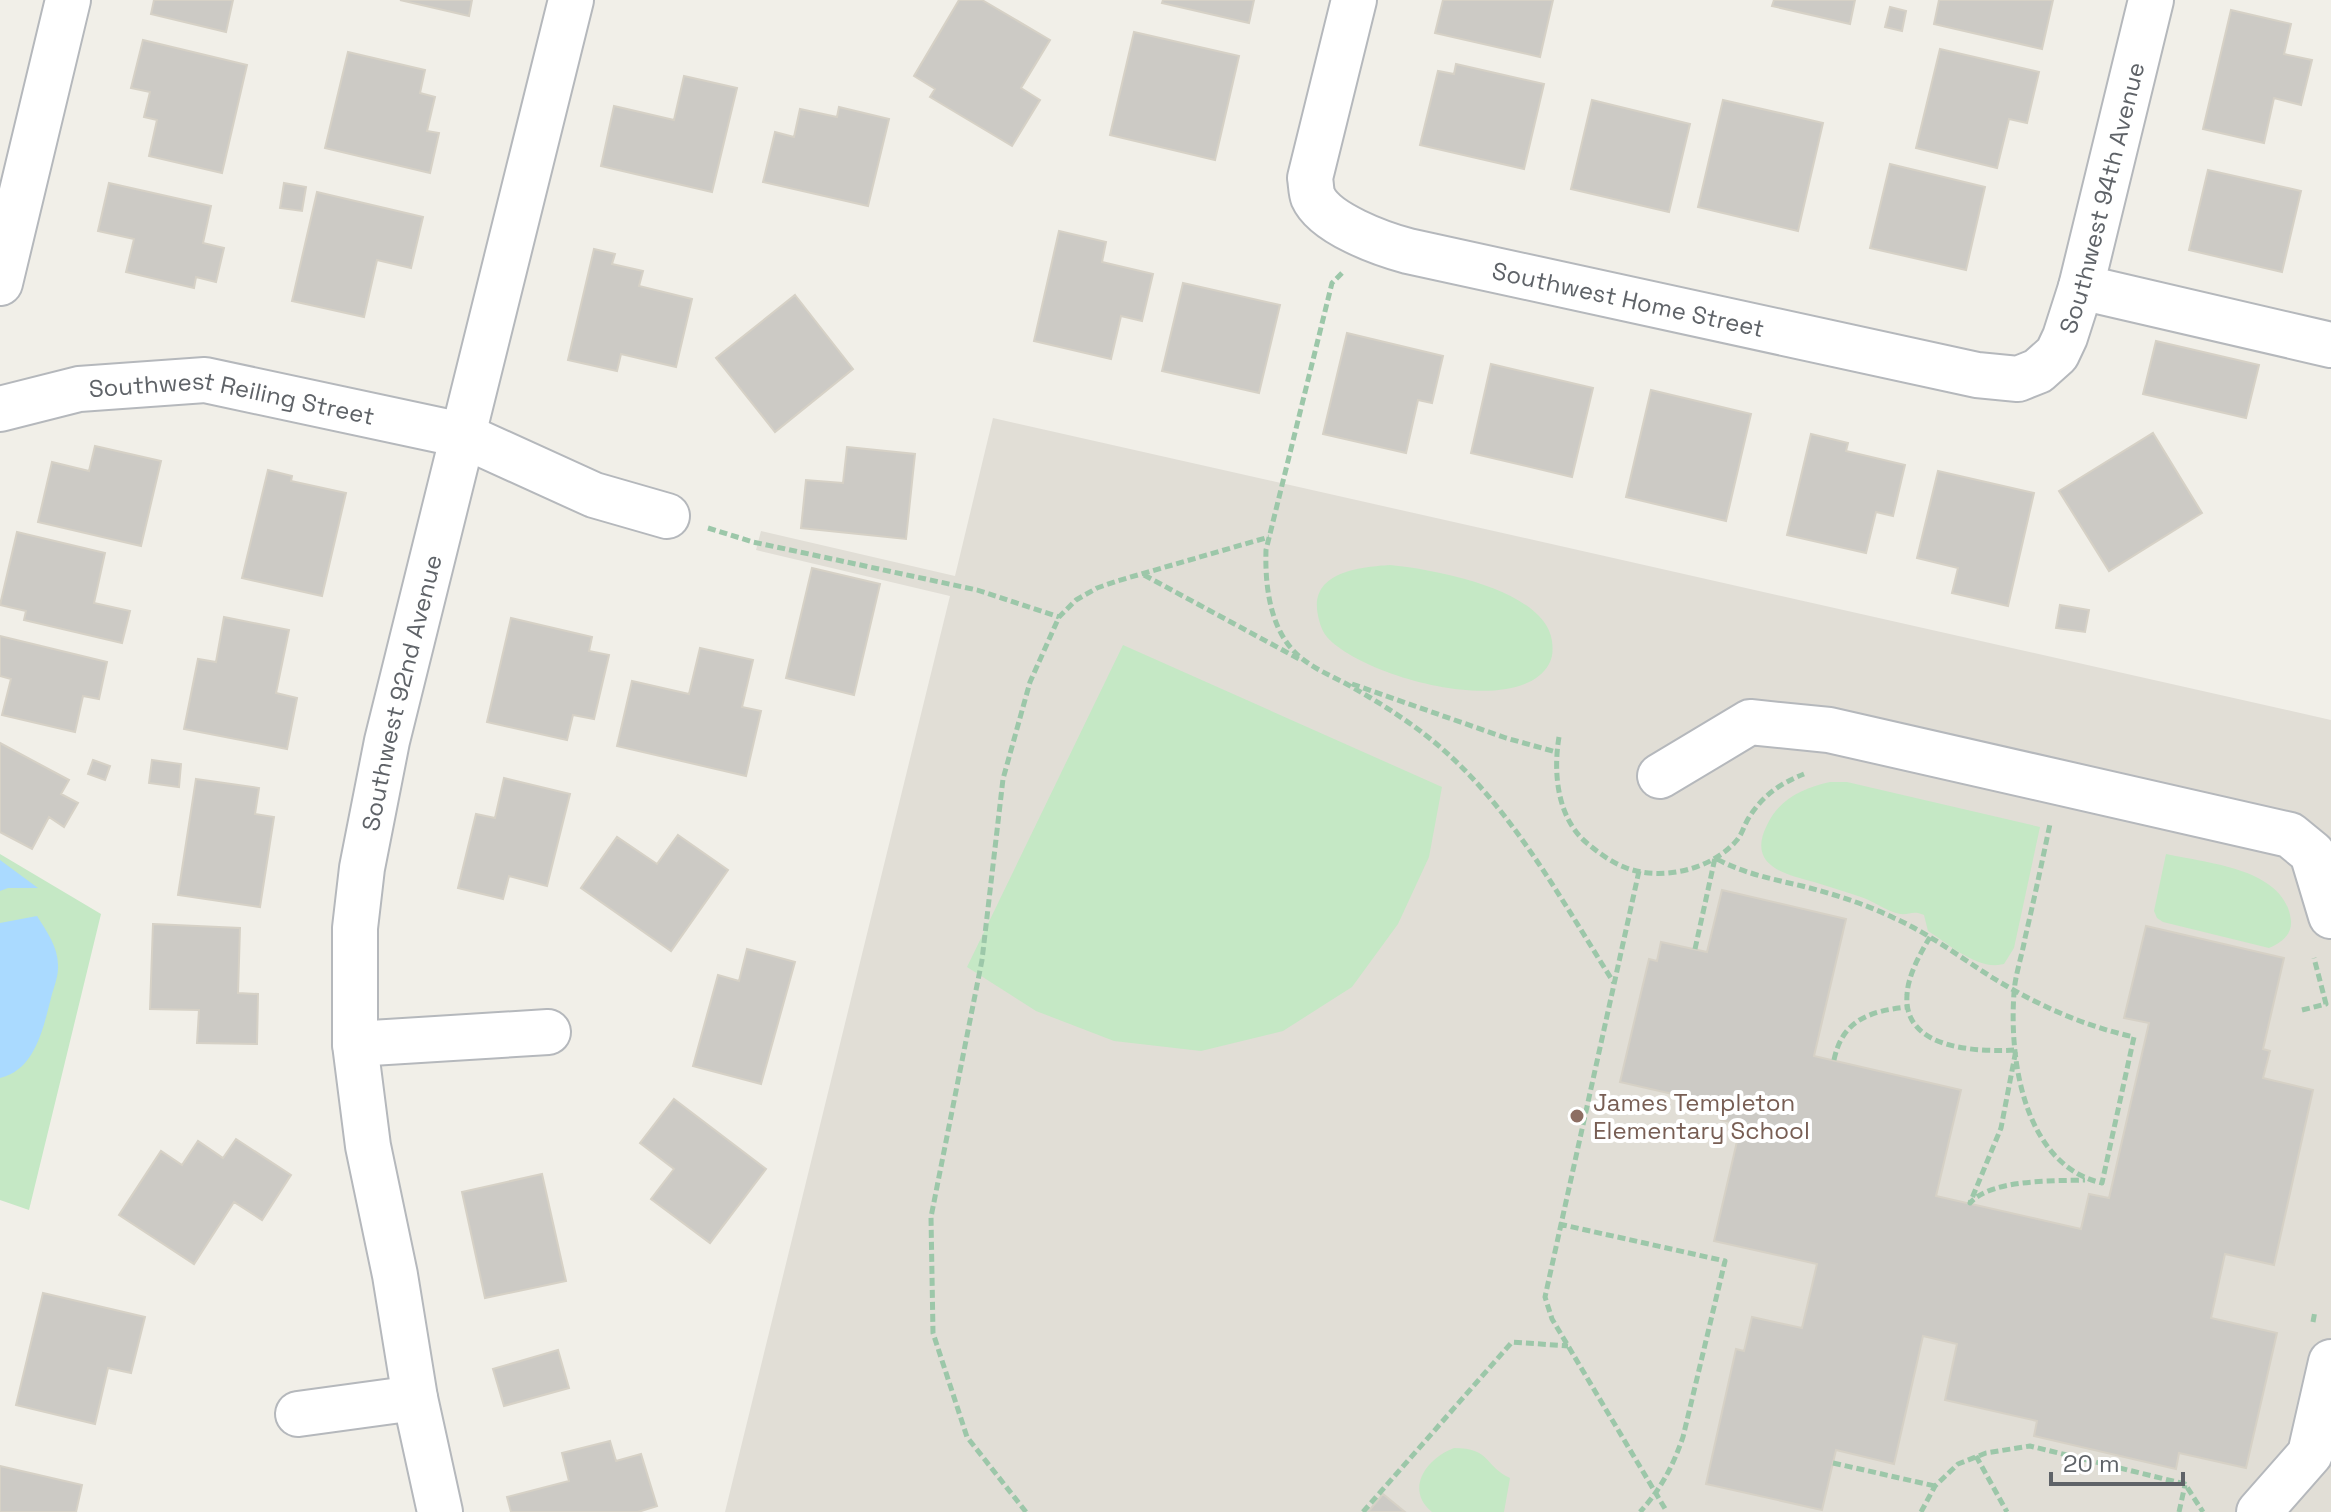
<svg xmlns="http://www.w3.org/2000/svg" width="2331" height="1512" viewBox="0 0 2331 1512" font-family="'Space Grotesk',sans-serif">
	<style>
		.education { fill: #e1ded6 }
		.green { fill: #c5e8c5 }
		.water { fill: #aadaff }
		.building { fill: #cccac5; stroke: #d6d1c6; stroke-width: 2 }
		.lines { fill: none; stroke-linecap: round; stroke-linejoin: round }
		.minor-casing { stroke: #b5b8bc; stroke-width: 48 }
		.path { stroke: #9cc7a9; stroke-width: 5; stroke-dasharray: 8 4; stroke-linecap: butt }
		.minor { stroke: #fff; stroke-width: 44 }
		.education-dot { fill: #8d6e63; stroke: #fff; stroke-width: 3 }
		.labels { text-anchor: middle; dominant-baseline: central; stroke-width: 8; stroke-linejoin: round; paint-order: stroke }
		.street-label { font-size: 24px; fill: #5f6368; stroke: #fff }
		.education-label { font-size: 24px; fill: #785e54; stroke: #fff; text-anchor: start }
	</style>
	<rect width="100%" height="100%" fill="#f1efe8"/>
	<path class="education" d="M993,418l1338,302v792h-1606l225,-916 -194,-46 5,-19 194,45z"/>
	<path class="green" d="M1390,565c42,4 155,24 162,76 1,8 1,16 -3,23 -31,56 -187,13 -222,-27 -6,-7 -9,-19 -10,-28 -3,-38 45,-42 73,-44z
		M1123,645l319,142 -13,70 -31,67 -46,63 -69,44 -82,20 -87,-10 -78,-30 -69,-44z
		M1830,782h17l193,45 -26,121 -10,16c-26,7 -55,-20 -76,-33l-4,-16c-11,-5 -14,0 -24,-1 -12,-2 -27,-13 -39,-17 -15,-5 -31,-10 -47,-15 -31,-8 -67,-17 -47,-57 12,-26 36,-37 63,-43z
		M0,854l101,60 -72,296 -29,-10z
		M2166,854c40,9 120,14 125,67 1,14 -10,22 -22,27l-106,-26 -6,-4 -3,-7z
		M1454,1448c37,0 30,18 56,30l-6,34h-72c-28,-23 -5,-54 22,-64z"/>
	<path class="water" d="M0,860l38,28h-30l-8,3z
		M37,916c10,16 22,32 21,52 0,10 -5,21 -7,30 -8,31 -16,72 -51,80v-155z"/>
	<path class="building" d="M154,0h79l-7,32 -75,-18z
		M400,0h72l-3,16z
		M959,0h23l68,40 -29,48 19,12 -28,46 -82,-49 5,-8 -21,-13z
		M1163,0h91l-5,23 -87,-20z
		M1443,0h110l-13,57 -105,-24z
		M1774,0h81l-5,24 -78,-18z
		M1939,0h114l-11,49 -108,-25z
		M1890,7l16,4 -4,20 -17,-4z
		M2231,10l60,14 -7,30 28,6 -11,45 -27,-7 -10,45 -61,-14z
		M1134,32l105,24 -24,104 -105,-25z
		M143,40l104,25 -25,108 -73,-17 8,-36 -13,-3 6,-25 -19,-4z
		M1940,49l99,23 -12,51 -18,-4 -12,49 -81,-20z
		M348,52l77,18 -5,23 15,4 -8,34 12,2 -9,40 -105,-25z
		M1456,64l88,20 -20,85 -104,-24 18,-74 16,3z
		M684,76l53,12 -25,104 -111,-26 13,-60 60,14z
		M1592,100l98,24 -21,88 -98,-23z
		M1723,100l100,23 -25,108 -100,-24z
		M839,107l50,12 -21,87 -105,-24 12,-50 19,5 6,-28 37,8z
		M1890,164l95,23 -19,83 -96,-22z
		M2208,170l93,21 -19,81 -93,-22z
		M109,183l102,23 -8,37 21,5 -8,34 -20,-5 -2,11 -68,-16 8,-33 -36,-8z
		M284,183l22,4 -4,24 -22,-3z
		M317,192l106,25 -12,51 -34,-8 -13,57 -72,-16z
		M1059,231l47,11 -4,20 51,12 -11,47 -21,-5 -10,43 -77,-18z
		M594,249l21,5 -3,10 31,7 -4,15 53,13 -16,68 -55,-13 -4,17 -49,-11z
		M1183,283l97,22 -21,88 -97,-22z
		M795,295l58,74 -78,63 -59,-74z
		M1347,333l96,23 -11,47 -14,-3 -12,53 -83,-19z
		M2156,341l103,24 -13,53 -103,-24z
		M1491,364l102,24 -21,89 -101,-24z
		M1651,390l100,24 -25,107 -100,-24z
		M2153,433l49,80 -93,58 -50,-80z
		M1811,434l37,9 -2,8 59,14 -12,51 -17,-4 -10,41 -79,-18z
		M95,446l66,15 -20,85 -103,-24 14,-60 37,9z
		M847,447l68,7 -9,85 -105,-11 5,-48 37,3z
		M268,470l24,6 -1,5 55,12 -24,103 -80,-18z
		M1938,471l96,22 -26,113 -56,-13 6,-25 -41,-10z
		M17,532l88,21 -11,50 36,8 -8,32 -98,-23 2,-9 -26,-6z
		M812,568l68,16 -26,111 -68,-17z
		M2060,605l29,5 -4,22 -29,-4z
		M224,617l65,13 -13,63 21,5 -10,51 -103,-20 14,-70 18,3z
		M511,618l81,19 -3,14 20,4 -15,64 -21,-4 -6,25 -80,-18z
		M0,636l107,26 -8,37 -16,-3 -8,36 -73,-17 9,-36 -11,-3z
		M700,648l53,12 -11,47 19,4 -15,65 -129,-30 15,-65 57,13z
		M0,743l69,37 -8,14 17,9 -14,24 -15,-10 -17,32 -32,-17z
		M93,760l17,6 -5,14 -17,-6z
		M152,760l29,4 -2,23 -30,-4z
		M504,778l66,16 -23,92 -38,-10 -6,23 -45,-11 18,-74 19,4z
		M196,779l63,9 -4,26 19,3 -14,90 -82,-12z
		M678,835l50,35 -57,81 -90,-63 36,-51 40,27z
		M1722,890l124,29 -32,137 147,34 -25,106 145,33 8,-35 20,4 40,-175 -25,-5 22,-92 138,32 -21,91 7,2 -7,27 50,12 -39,175 -49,-11 -14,64 66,15 -31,135 -67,-15 -3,16 -142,-33 3,-15 -92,-21 12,-56 -34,-8 -29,128 -58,-14 -14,60 -116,-26 30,-135 8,2 8,-34 50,11 15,-64 -103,-23 27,-117 -20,-4 4,-14 -105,-24 29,-123 8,2 4,-19 46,10z
		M153,924l87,4 -2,65 20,1 -1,50 -60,-1 2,-33 -49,-1z
		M747,949l48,13 -34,122 -68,-18 25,-91 21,6z
		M674,1099l92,70 -56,74 -59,-44 23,-30 -34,-26z
		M236,1139l55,36 -29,45 -28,-18 -40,62 -75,-49 42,-64 21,14 16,-24 25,17z
		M542,1174l24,107 -81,17 -23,-106z
		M43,1293l102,24 -14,56 -23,-5 -13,56 -79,-19z
		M558,1350l11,38 -65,18 -11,-37z
		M610,1441l6,20 25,-7 16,52 -19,6h-127l-4,-15 62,-16 -7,-28z
		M0,1466l82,19 -6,27h-76z
		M1383,1494l22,18h-37z"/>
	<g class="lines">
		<g class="minor-casing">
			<g id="minor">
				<path id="s1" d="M1354,0l-44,178c1,5 1,14 3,19 12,27 69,47 95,54l569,124 41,4 20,-8 19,-17 8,-17 16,-50 70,-287"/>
				<path d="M0,283l68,-283"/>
				<path d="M2081,287l250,58"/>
				<path id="s2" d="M0,409l79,-20 126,-9 257,55 132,60 73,21"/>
				<path d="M1660,776l90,-54 79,8 461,105 22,18 19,63"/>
				<path d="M355,1044l193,-12"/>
				<path d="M298,1414l117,-16"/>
				<path id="s3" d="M440,1512l-25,-114 -20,-123 -27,-129 -13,-102v-116l7,-60 25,-127 184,-741"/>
				<path d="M2259,1512l51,-58 21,-92"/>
			</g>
		</g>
		<path class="path" d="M1342,273l-10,10 -66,267c-1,33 3,72 25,98 16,19 40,27 61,39 28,16 55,33 81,54 76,62 129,160 181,242
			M708,528l45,14 224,48 82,27
			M1144,575l157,85
			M1352,684l154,54 50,14
			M1559,737c-6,36 -2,82 29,107 11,9 23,18 36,23 36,15 88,3 113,-27 5,-6 7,-14 11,-21 14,-23 31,-35 56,-45
			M1639,871l-94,426 7,22 115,193
			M1930,937c-10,17 -22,38 -23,58 -4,55 71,57 109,55l-15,78 -31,75c21,-24 84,-22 115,-23
			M1695,949l20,-91c27,15 57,21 87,28 32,8 63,18 92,32 36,16 67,40 99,60 44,27 91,48 141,59l-32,146c-78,-18 -93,-123 -88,-190 1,-18 8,-37 11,-55 9,-38 17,-76 25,-114
			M2302,1010l24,-6 -12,-46
			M1834,1060c8,-40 36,-49 73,-53
			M1559,1224l166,37 -42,176c-10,29 -22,52 -43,75
			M2313,1322l2,-11
			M1976,1456l31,56
			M1833,1463l102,23
			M1026,1512l-59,-75 -34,-104 -2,-116 51,-257 21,-181 27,-97 29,-65 17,-17 21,-12 20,-7 152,-44
			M1363,1512l149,-170 56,4
			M1921,1512l14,-26 23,-22 28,-11 44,-7 155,38 18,28
			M2179,1512l6,-27"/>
		<use href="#minor" class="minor"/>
	</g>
	<circle class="education-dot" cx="1577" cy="1116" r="8"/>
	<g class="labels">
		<g class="street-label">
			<text stroke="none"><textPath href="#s1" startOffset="1148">Southwest 94th Avenue</textPath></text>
			<text stroke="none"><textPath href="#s1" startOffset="540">Southwest Home Street</textPath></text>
			<text stroke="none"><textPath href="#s2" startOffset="236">Southwest Reiling Street</textPath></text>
			<text stroke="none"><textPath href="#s3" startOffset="832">Southwest 92nd Avenue</textPath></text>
		</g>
		<g class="education-label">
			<text x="1593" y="1102">James Templeton<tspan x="1593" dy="28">Elementary School</tspan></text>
		</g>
	</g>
	<path d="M2051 1472v12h132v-12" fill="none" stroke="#5f6368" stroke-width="4"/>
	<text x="2063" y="1472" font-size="24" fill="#5f6368" stroke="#ffffff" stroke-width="6" paint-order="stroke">20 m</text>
</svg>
